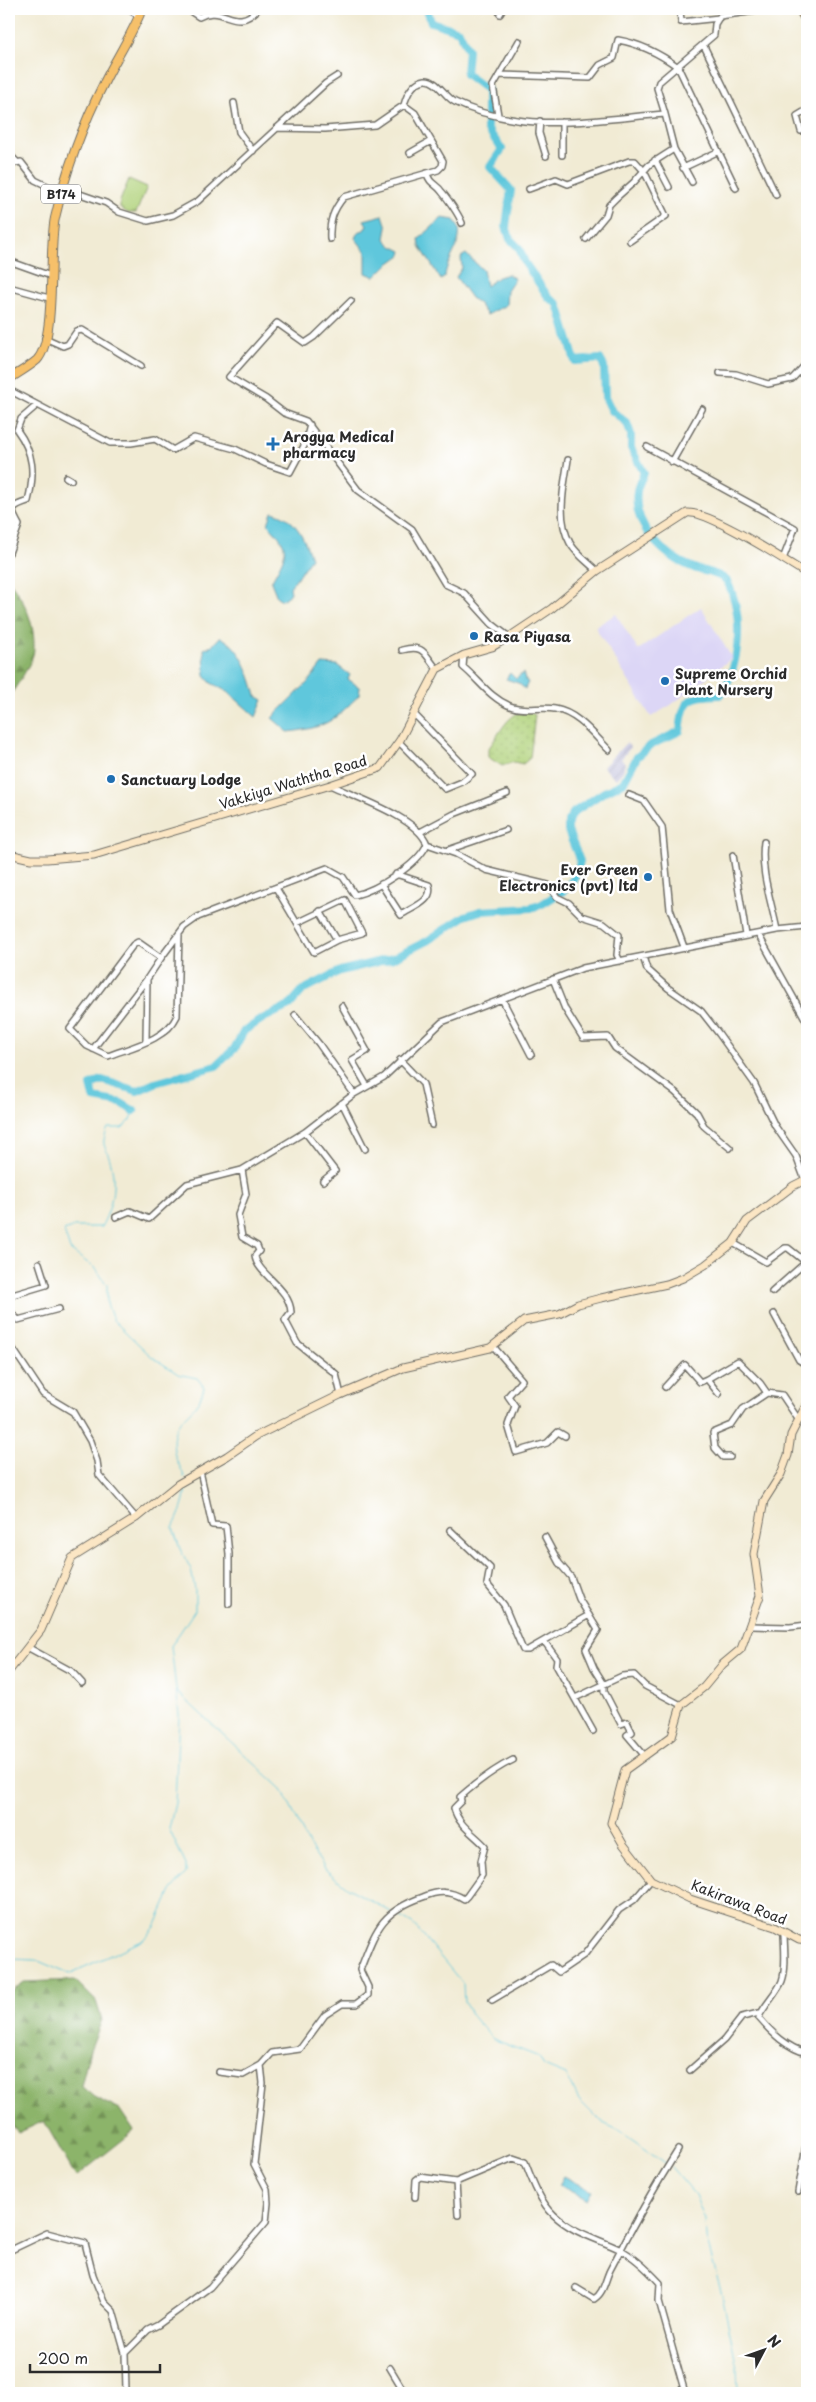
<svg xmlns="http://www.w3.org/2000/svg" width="816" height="2402" viewBox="0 0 816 2402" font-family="'Playpen Sans',sans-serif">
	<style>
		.built { fill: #dcd6f6 }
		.industrial { fill: url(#industrial-furrows) }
		.green { fill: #b0d27a; stroke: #6e7e52 }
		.forest { fill: url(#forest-firs); stroke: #5c704a }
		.park { fill: url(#park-dots); stroke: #6e7e52 }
		.water { fill: #5fc7dc; stroke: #457984 }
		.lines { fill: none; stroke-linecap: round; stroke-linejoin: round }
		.stream { stroke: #5fc7dc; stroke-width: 1 }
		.river { stroke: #5fc7dc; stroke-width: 8 }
		.street-casing { stroke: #706e66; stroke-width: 8 }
		.secondary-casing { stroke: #706e66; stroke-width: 9 }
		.primary-casing { stroke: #706e66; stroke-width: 10 }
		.street { stroke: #fff; stroke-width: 5 }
		.secondary { stroke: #fbe6c4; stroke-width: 7 }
		.primary { stroke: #f6c06b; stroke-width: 8 }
		.poi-dot { fill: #1f6fb2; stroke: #fff; stroke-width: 2 }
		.labels { text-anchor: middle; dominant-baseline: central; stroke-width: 5; stroke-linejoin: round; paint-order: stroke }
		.shield { fill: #fff; stroke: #6b6b6b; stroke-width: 1 }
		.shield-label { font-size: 12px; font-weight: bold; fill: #2b2b2b }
		.poi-label { font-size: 14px; font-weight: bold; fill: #2b2b2b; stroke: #fff; text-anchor: start }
		.street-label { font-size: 14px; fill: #2b2b2b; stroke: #fff }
	</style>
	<defs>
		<pattern id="industrial-furrows" width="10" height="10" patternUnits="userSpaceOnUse" patternTransform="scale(1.25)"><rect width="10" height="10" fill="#c2c2dc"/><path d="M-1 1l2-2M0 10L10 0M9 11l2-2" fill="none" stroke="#a7a7bd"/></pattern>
		<pattern id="forest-firs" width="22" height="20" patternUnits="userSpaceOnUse" patternTransform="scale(1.25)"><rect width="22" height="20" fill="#8cb46a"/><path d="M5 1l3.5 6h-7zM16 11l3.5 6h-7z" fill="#739357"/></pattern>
		<pattern id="park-dots" width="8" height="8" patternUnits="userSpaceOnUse" patternTransform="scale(1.25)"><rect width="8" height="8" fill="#b0d27a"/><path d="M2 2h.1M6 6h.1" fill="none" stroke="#98b46a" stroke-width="1.8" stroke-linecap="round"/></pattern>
	</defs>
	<rect width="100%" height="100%" fill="#fff"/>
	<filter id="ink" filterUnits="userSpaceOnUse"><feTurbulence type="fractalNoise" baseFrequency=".02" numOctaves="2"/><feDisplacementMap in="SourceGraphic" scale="10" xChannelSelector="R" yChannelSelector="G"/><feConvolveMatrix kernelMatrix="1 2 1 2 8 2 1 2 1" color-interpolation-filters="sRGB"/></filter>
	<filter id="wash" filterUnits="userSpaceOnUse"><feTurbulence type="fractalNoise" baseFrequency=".0096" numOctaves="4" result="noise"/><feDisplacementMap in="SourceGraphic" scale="20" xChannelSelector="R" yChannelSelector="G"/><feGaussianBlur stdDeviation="1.12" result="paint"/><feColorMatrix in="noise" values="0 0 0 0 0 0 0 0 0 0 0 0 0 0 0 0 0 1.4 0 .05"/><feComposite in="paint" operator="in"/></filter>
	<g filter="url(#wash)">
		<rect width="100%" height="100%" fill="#f1ebd4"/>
		<path class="built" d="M701,607l31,51 -61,47 -20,12 -56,-90 21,-13 22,36z"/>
		<path class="industrial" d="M626,743l5,4 -10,12 4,4 -2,8 -7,8 -13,-12z"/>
		<path class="green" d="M129,179l18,8 -11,26h-8l-8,-5v-7z"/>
		<path class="forest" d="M9,581c16,19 26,43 25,68 0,12 -18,38 -25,48z
			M75,1980l21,21 6,19 -12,30 -9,36 13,11 26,13 14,21 -58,46 -32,-56 -26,12 -9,-12v-127l15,-12z"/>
		<path class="park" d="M525,710l10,5 -5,43 -7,6 -9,-2 -12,4 -14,-9v-8c12,-15 17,-33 37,-39z"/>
		<path class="water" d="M383,215l4,12 -2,12 7,7 10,5 -1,4 -14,10 -12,12 -9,-4v-21l-11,-14 3,-6 6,-2 3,-5 -3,-5z
			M442,218l12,2c16,17 -9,40 -9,57l-4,3 -21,-34 -1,-7z
			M466,254l17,16 3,16 12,-9 10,-3 7,5 -8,12 -1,14 -19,10 -8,-11 -8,-6 -15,-21 6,-9 -1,-11z
			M272,512c24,5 32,26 39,46l-21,29 1,6 -9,7 -5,-3 -6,-15c15,-29 22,-32 -3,-58z
			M220,637c22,10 30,37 36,59l7,4 -7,17 -28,-25 -17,-9 -6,-7 -1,-27 8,-3z
			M322,664l15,1 13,10 -2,4 11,8 1,7c-26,27 -34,34 -72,38l-16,-14 36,-36z
			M510,673l6,6 7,-6 2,7 3,2 -3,7 -7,-6 -12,-4z
			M564,2176l28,15 -5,9 -28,-15z"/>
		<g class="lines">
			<path class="stream" d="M134,1111l-3,9 -9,8h-14c-8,19 -3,15 2,32 7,22 2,48 -9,67h-27l-10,4 6,19 26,19 11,16v19l6,16 38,36 27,18 19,4 7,9c-6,30 -36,28 -30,64 1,9 8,17 10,26
				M177,1692l105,97 27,56 17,25 22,18 43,24
				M395,1914l19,11 49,59 1,18 9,15 20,22 46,18 5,9 22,9 13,25 22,22 17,8 49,34
				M9,1959l27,1 33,14 75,-34 11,-13 16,-36 15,-18v-8l-17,-36 6,-26 4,-88 -8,-69 24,-36v-20l-4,-21 -11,-20 -7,-21c7,-15 14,-28 12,-45
				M671,2167l24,28 10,25 1,18 16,57 15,72 1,26"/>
			<path class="river" d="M134,1111l-13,-8 -27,-5 -3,-13 11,-5 35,11 18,-8 61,-17 18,-17 10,-18 20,-13 25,-12 14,-16 37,-19 53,-13 34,-17 38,-25 15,-5 51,-3 11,-4 21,-13 13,-15 4,-15 -12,-30v-10l6,-9 30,-20 19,-9 14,-26 14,-12 29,-14c4,-33 8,-35 40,-36 19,-26 23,-72 12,-102 -2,-4 -3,-10 -6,-13 -10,-8 -22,-8 -32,-12 -30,-11 -62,-42 -57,-77 1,-6 4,-12 7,-18l-13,-25v-14l-4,-11 -15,-12 -7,-14 -1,-31 -4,-7 -25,2 -17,-57 -9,-6 -24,-35 -6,-15 -9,-9 -4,-13 5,-36 -21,-23 12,-18 -15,-20v-39l-21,-16 2,-24 -9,-19 -28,-9 -4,-13"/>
		</g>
	</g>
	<g filter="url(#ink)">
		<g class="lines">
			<g class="street-casing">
				<path id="street" d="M128,9l11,7
					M187,9l12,8c25,-14 36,17 59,-8
					M680,9l1,13 38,-4
					M500,14l3,-5
					M704,46l72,149
					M500,75l90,3 10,-13 14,-7 4,-18c23,4 41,13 60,27l58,121
					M234,103l5,29 14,19
					M404,105c3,-11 8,-23 21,-25 12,-1 20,17 30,22 18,9 42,15 62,18 41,7 105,-3 148,-6l-8,-26 2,-6 55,-47 1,-11 5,-8 50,-7
					M665,114l9,35 18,33
					M498,115l-5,-29 26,-45
					M540,121l-1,12 7,23
					M277,128l48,1 50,-4 29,-20 11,8 28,48 -1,5 -4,4 -94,27c-11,13 -15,25 -14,42
					M801,131l-4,-15 10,-6
					M410,153l21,-12
					M9,154l7,7
					M562,155v-33
					M655,160l14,27
					M9,164l12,-2 14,18 27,13
					M683,168l34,-16
					M427,173c2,11 10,11 15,19 6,7 17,23 20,31
					M63,188l43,15 13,9 29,9 25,-6 25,-14 128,-118 11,-7
					M529,189l27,-10 12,5 61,-23h6l9,10 22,45 -36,25
					M586,239l20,-24 3,-10 7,-7 18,-16 15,-17 25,-16
					M9,261l42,15
					M9,287l40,11
					M351,301l-37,36 -9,6 -28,-20 -48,54 37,22 18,14 22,8 52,69 54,39 33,55 19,9 28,31 17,13
					M45,338l18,8 5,-2 9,-13 5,-1 59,36
					M720,373l16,1 32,10 24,-5 15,-16
					M9,390l101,53h21l24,-4 18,11 21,-12 41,11 31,15 24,8 15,-28 5,-19
					M647,447l148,81 -12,31
					M568,460c-4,26 -12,58 2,83 6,11 18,19 27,28
					M672,462l30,-53
					M66,477l5,3
					M9,553l10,-28c-9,-16 -9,-18 9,-24 7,-27 6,-48 -11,-71l4,-11 15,-13
					M402,650c23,-6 22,4 35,19
					M464,655l-1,12c16,13 27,31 47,39 14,6 31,0 45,3 23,4 39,26 54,41
					M399,742l46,47 17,-7 10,-8 -58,-60
					M330,785c25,12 87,32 97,59l29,10 30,16 62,15 9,12 12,6 13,13 22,7 15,12 -2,20 3,6
					M629,795l15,6 18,26 8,82 14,38
					M420,832l34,-18 53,-21
					M764,842c-4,29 7,58 13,88
					M448,850l58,-20
					M733,855l13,80
					M381,884l20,31c12,-8 33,-14 28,-30l-33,-11
					M276,888l38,64 23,-12 25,-7 -17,-33 -48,23
					M320,911l17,29
					M179,934l-2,82c-11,24 -46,31 -69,40l-21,-10 -17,-17 63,-84 5,-3 23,16 23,-31 14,-10 129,-49 16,9 12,18c22,-5 63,-30 72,-51
					M758,934l49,88
					M643,957l4,12 21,19 33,23 18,23 35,49 21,43 21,30 9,24
					M553,979l12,30 18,29 25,-1 7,11 60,44 22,21 7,13 26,22
					M502,999l29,56
					M342,1006l25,45 -15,9 15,26
					M295,1015l24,29 35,50
					M146,1040l1,-61 14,-21
					M93,1049l54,-70
					M400,1060l23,24 9,41
					M342,1103l23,46
					M305,1132l30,39 -12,10
					M116,1217l14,-6 19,8 38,-35 55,-14
					M733,1243l33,19 19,-14h3l19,15
					M772,1292l34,-30
					M9,1296l37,-11 -7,-22
					M9,1310l9,10 41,-11
					M774,1314l25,46 8,5
					M9,1343l34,51 30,18 17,29 7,20 2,14 37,43
					M493,1346l29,34 -14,16 7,10 -7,19 8,27 31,-9 11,-11 7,4
					M665,1387l20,-22 15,17 7,-3
					M719,1394l-12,-15 31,-18 22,22 7,10 15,2 16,24
					M341,1395l-5,-21 -39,-31 -12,-23 6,-8c-1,-24 -34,-38 -36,-56l4,-5 -2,-5 -15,-9 -4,-22 8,-21 -4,-24 63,-38 49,-38 30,-17 58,-55 141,-54 194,-38 30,-3
					M730,1457h-7l-8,-9 -2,-15 19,-8 11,-16 24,-16
					M200,1471l12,54 14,1 3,28v50
					M450,1530l40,38 -3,16 17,21 19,45h5l61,-35
					M545,1537l14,26 12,14 8,22 19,31 -12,19 8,19 10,16v7l17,33 6,-2 5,10 -5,3 17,20
					M751,1626l39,1 17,-2
					M544,1641l13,18 -1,6 37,66
					M29,1648l42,23 11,12
					M575,1698l47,-22 12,-1 11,11 36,19
					M784,1932c0,15 3,35 -2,49 -4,11 -23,31 -23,37 13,15 28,30 48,35
					M492,2000l59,-35 8,7 25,-17 35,-45 15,-10 17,-20
					M261,2065l11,-12 28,-4 25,-34 17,-11h14l12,-9v-8l-8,-17c16,-40 20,-58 63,-73 15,-6 27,-7 41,2l3,-3 15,-21 -1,-14 4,-15c-11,-12 -27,-21 -31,-38l7,-7 -1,-4c16,-14 34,-28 53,-37
					M690,2070l34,-30 18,-23 17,-4
					M456,2182l2,33
					M798,2192l9,-52
					M415,2197l1,-17 4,-3 36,5 57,-24 12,4c7,18 15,40 29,53 19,18 42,23 65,34 15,7 29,21 41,34l-1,18 26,92
					M9,2251l38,-18 38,10 8,32 11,27 9,9 12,42
					M576,2288l18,11c10,-6 11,-19 16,-29 21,-41 44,-82 68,-120
					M390,2368l15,25
					M123,2393l3,-3 -1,-37 23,-23 10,-5 52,-38 56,-65 2,-19 -1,-14 -13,-25 9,-81 -2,-18 -18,10 -24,-3"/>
			</g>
			<g class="secondary-casing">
				<path id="secondary" d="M9,854l22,5h16l47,-4 236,-70 50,-17 20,-28 37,-71 27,-14 28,-8 17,-10 42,-28 46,-38 90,-58c21,-3 99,48 120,61
					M807,1403l-16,32 -3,20 -7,19 -17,27 -10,53 6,42 -19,53 -18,15 -19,23 -23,18 -9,31 -47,34 -14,53 12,21 28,36 39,19 85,28 24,13 8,1
					M9,1671l32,-41 31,-72 64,-40 42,-34 49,-28 29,-20 84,-41 63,-27 87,-20 34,-27 35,-7 19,-10 23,-6 66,-14 16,-6 22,-13 28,-22 14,-22 46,-35 14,-7"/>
			</g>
			<g class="primary-casing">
				<path id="primary" d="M799,9l8,13
					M9,379c9,-6 20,-12 28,-19 20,-21 11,-111 18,-142 11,-47 27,-92 49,-135 12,-25 28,-48 38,-74"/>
			</g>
			<use href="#street" class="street"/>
			<use href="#secondary" class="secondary"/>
			<use href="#primary" class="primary"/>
		</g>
	</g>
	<g class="poi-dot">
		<path d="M270.5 436.5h5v5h5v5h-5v5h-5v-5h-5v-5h5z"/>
		<circle cx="474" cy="636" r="5"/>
		<circle cx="665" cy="681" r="5"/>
		<circle cx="111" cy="779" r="5"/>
		<circle cx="648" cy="877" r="5"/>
	</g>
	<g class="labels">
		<rect class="shield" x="41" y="184.5" width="40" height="19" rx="4"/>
		<g class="shield-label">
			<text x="61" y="194">B174</text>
		</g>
		<g class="poi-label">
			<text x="283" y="436">Arogya Medical<tspan x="283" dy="16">pharmacy</tspan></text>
			<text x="484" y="636">Rasa Piyasa</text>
			<text x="675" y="673">Supreme Orchid<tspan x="675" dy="16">Plant Nursery</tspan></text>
			<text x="121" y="779">Sanctuary Lodge</text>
			<text x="638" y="869" text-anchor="end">Ever Green<tspan x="638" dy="16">Electronics (pvt) ltd</tspan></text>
		</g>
		<g class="street-label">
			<text transform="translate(293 782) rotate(-17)">Vakkiya Waththa Road</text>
			<text transform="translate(739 1902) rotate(21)">Kakirawa Road</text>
		</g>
	</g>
	<rect width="816" height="2402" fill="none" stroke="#fff" stroke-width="30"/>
	<g transform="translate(764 2350) rotate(49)" stroke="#ffffff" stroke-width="4" paint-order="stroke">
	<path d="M0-4L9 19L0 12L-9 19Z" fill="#2b2b2b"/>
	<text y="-8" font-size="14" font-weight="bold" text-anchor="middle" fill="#2b2b2b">N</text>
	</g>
	<path d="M30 2364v8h130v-8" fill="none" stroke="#2b2b2b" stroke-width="2.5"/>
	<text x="38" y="2364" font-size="15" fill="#2b2b2b" stroke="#ffffff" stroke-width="4" paint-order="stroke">200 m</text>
</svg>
